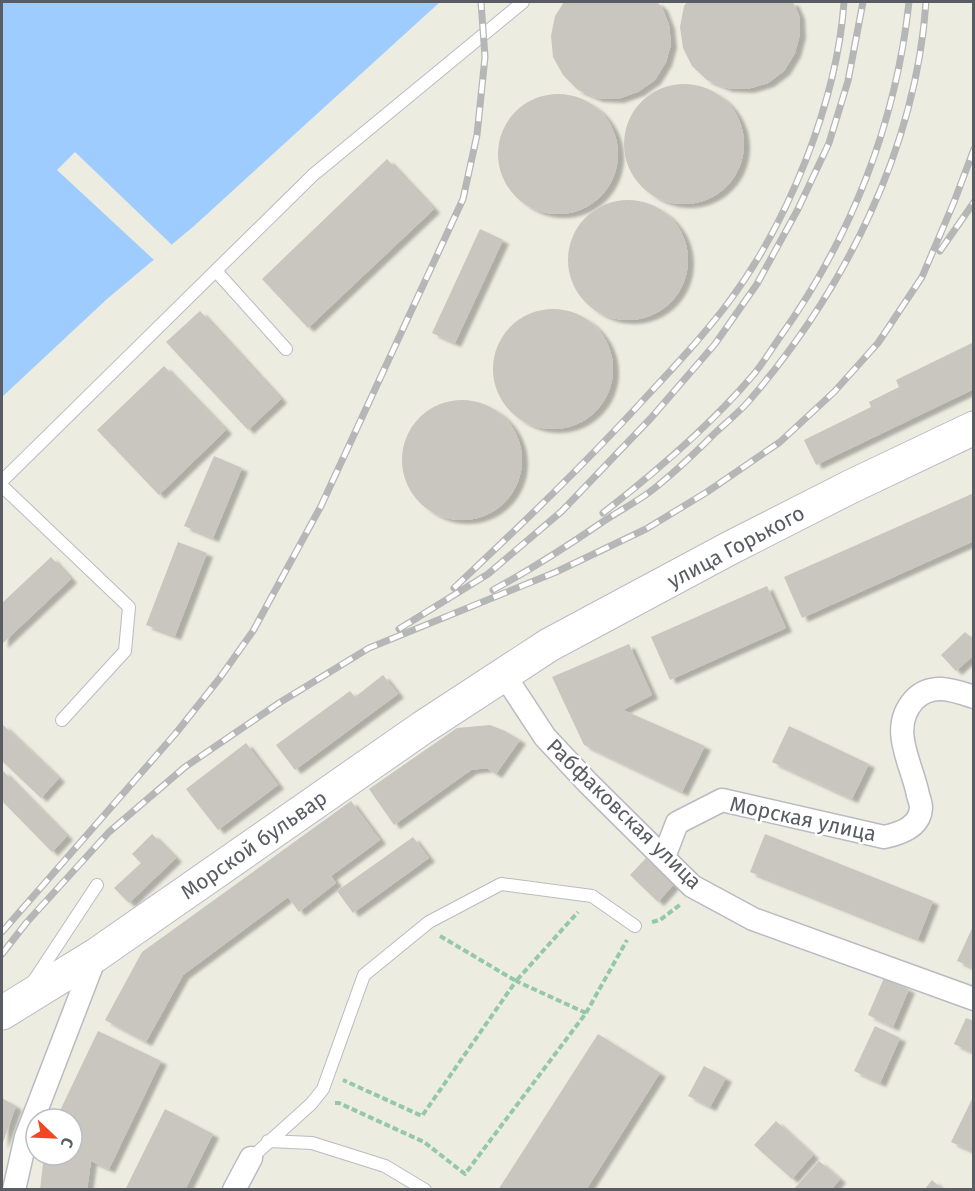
<svg xmlns="http://www.w3.org/2000/svg" width="975" height="1191" viewBox="0 0 975 1191" font-family="'Fira Sans',sans-serif">
	<style>
		.water { fill: #9fccff }
		.pier { fill: #edece1 }
		.building { fill: #c8c6be; filter: url(#shadow) }
		.lines { fill: none; stroke-linecap: round; stroke-linejoin: round }
		.lane-casing { stroke: #b9bbc1; stroke-width: 14 }
		.street-casing { stroke: #b9bbc1; stroke-width: 25 }
		.secondary-casing { stroke: #babcc4; stroke-width: 35 }
		.path { stroke: #94c8a8; stroke-width: 4; stroke-dasharray: 6 3; stroke-linecap: butt }
		.lane { stroke: #fff; stroke-width: 12 }
		.street { stroke: #fff; stroke-width: 22 }
		.secondary { stroke: #fff; stroke-width: 33 }
		.rail-casing { stroke: #b5b6b6; stroke-width: 7 }
		.rail { stroke: #fff; stroke-width: 4.5; stroke-dasharray: 14; stroke-linecap: butt }
		.labels { text-anchor: middle; dominant-baseline: central; stroke-width: 5; stroke-linejoin: round; paint-order: stroke }
		.street-label { font-size: 21px; fill: #595d63; stroke: #fff }
	</style>
	<defs>
		<filter id="shadow"><feDropShadow dx="6" dy="4" stdDeviation="1.5" flood-color="#0004"/></filter>
	</defs>
	<rect width="100%" height="100%" fill="#edece1"/>
	<path class="water" d="M2,2h438l-246,224 -87,73 -105,98z"/>
	<path class="pier" d="M75,152l97,93 -18,15 -97,-90z"/>
	<path class="building" d="M564,2h93l5,5 7,18 2,19 -5,18 -11,18 -17,12 -20,7 -21,-1 -19,-8 -15,-15 -10,-18 -2,-21 4,-20z
		M687,2h106l6,13 1,19 -5,19 -11,18 -16,12 -20,6 -21,-1 -20,-8 -15,-14 -9,-18 -3,-21 4,-21z
		M624 144a60 60 0 1 1 120 0a60 60 0 1 1-120 0Z
		M498 154a60 60 0 1 1 120 0a60 60 0 1 1-120 0Z
		M387,159l47,50 -126,119 -46,-49z
		M568 260a60 60 0 1 1 120 0a60 60 0 1 1-120 0Z
		M480,229l23,11 -48,103 -23,-10z
		M493 369a60 60 0 1 1 120 0a60 60 0 1 1-120 0Z
		M200,311l81,88 -33,31 -82,-88z
		M974,342v47l-158,76 -12,-25 67,-33 -2,-5 30,-15 -3,-7z
		M164,366l62,64 -67,65 -62,-65z
		M402 460a60 60 0 1 1 120 0a60 60 0 1 1-120 0Z
		M214,456l28,12 -29,70 -29,-12z
		M974,493v48l-172,77 -18,-41z
		M178,542l29,11 -32,83 -29,-11z
		M51,557l20,22 -69,65v-41z
		M767,586l19,42 -116,52 -19,-43z
		M965,632l9,8v15l-18,16 -15,-16z
		M629,644l23,51 -29,15 82,36 -23,46 -98,-47 -32,-68z
		M383,675l15,19 -103,76 -19,-25 74,-54 5,6z
		M2,724l57,54 -18,20 -39,-37z
		M490,725l15,6 15,9 -24,34 -9,-6 -16,2 -77,55 -25,-36 88,-61z
		M789,726l80,38 -17,35 -80,-37z
		M246,743l32,42 -60,45 -32,-41z
		M2,770l65,66 -15,16 -50,-51z
		M351,801l29,39 -49,36 5,7 -37,29 -11,-15 -105,78 -37,67 -41,-22 37,-68z
		M152,834l24,24 -47,45 -15,-15 27,-25 -9,-9z
		M765,834l168,67 -15,38 -168,-67z
		M413,837l16,21 -76,55 -16,-22z
		M646,858l28,26 -16,18 -28,-27z
		M974,924v44l-17,-7z
		M884,978l25,11 -16,38 -25,-12z
		M966,1018l8,3v32l-20,-9z
		M875,1026l25,12 -20,45 -26,-12z
		M98,1031l63,30 -52,108 -18,-8 -4,29h-47l4,-35h28v-36h-16z
		M598,1034l62,39 -74,117h-88z
		M704,1066l22,12 -16,29 -22,-11z
		M974,1095v57l-23,-10z
		M2,1098l14,8 -14,39z
		M165,1109l48,25 -28,56h-60z
		M776,1121l37,34 -21,24 -38,-34z
		M819,1161l21,18 -9,11h-38z
		M932,1180l11,10h-19z"/>
	<g class="lines">
		<g class="lane-casing">
			<path id="lane" d="M216,271l70,78
				M2,481l311,-306 210,-173
				M2,486l127,121 -4,44 -63,69
				M33,982l64,-97
				M268,1141l44,2 73,23 40,24
				M251,1158l60,-54 12,-15 41,-114 65,-53 72,-38 91,12 43,30"/>
		</g>
		<g class="street-casing">
			<path id="street" d="M503,673l42,64 43,46 104,103 61,33 221,80
				M664,857l13,-34 45,-23 162,37c15,-3 36,-10 37,-29 0,-4 -2,-10 -3,-13 -6,-32 -30,-66 -4,-95 17,-18 39,-10 60,-3
				M14,1190l12,-53 70,-182
				M234,1190l17,-32"/>
		</g>
		<g class="secondary-casing">
			<path id="secondary" d="M2,1013l94,-58 326,-227 127,-83 181,-97 120,-61 124,-59"/>
		</g>
		<path class="path" d="M652,922l8,-2 21,-16
			M440,936l76,45 62,-69
			M586,1013l41,-73
			M335,1103h4l85,39 41,32 121,-161 -70,-32 -94,135 -79,-36"/>
		<use href="#lane" class="lane"/>
		<use href="#street" class="street"/>
		<use href="#secondary" class="secondary"/>
		<g class="rail-casing">
			<path id="rail" d="M940,251l34,-49
				M603,513c54,-42 107,-87 151,-139 9,-11 17,-24 26,-37 71,-99 116,-214 129,-335
				M454,588c66,-62 132,-125 193,-192 28,-30 56,-60 81,-93 60,-80 109,-201 116,-301
				M493,590c37,-20 73,-43 108,-67 16,-11 34,-20 50,-32 22,-17 44,-38 64,-58 11,-10 23,-20 33,-31 96,-111 168,-253 178,-400
				M399,629l89,-55 74,-63 89,-93 64,-74 42,-60 41,-75 31,-66 19,-62 15,-79
				M2,932l174,-199 43,-54 34,-48 68,-125 142,-307 14,-64 8,-78 -4,-55
				M2,954l25,-32 82,-90 76,-65 94,-64 90,-55 187,-76 90,-43 61,-37 73,-50 54,-50 44,-49 44,-66 32,-75 20,-53"/>
		</g>
		<use href="#rail" class="rail"/>
	</g>
	<g class="labels">
		<g class="street-label">
			<text transform="translate(736 547) rotate(-28)">улица Горького</text>
			<text transform="translate(624 814) rotate(44)">Рабфаковская улица</text>
			<text transform="translate(803 819) rotate(12)">Морская улица</text>
			<text transform="translate(254 845) rotate(-35)">Морской бульвар</text>
		</g>
	</g>
	<rect width="975" height="1191" fill="none" stroke="#595d63" stroke-width="6"/>
	<g transform="translate(54 1137) rotate(113)"><circle r="28" fill="#ffffff" stroke="#bdbec1" stroke-width="1.5"/>
	<path d="M0-4.5L10 22L0 15L-10 22Z" fill="#f24722"/>
	<text y="-9" font-size="16" font-weight="bold" text-anchor="middle" fill="#595d63">С</text>
	</g>
</svg>
